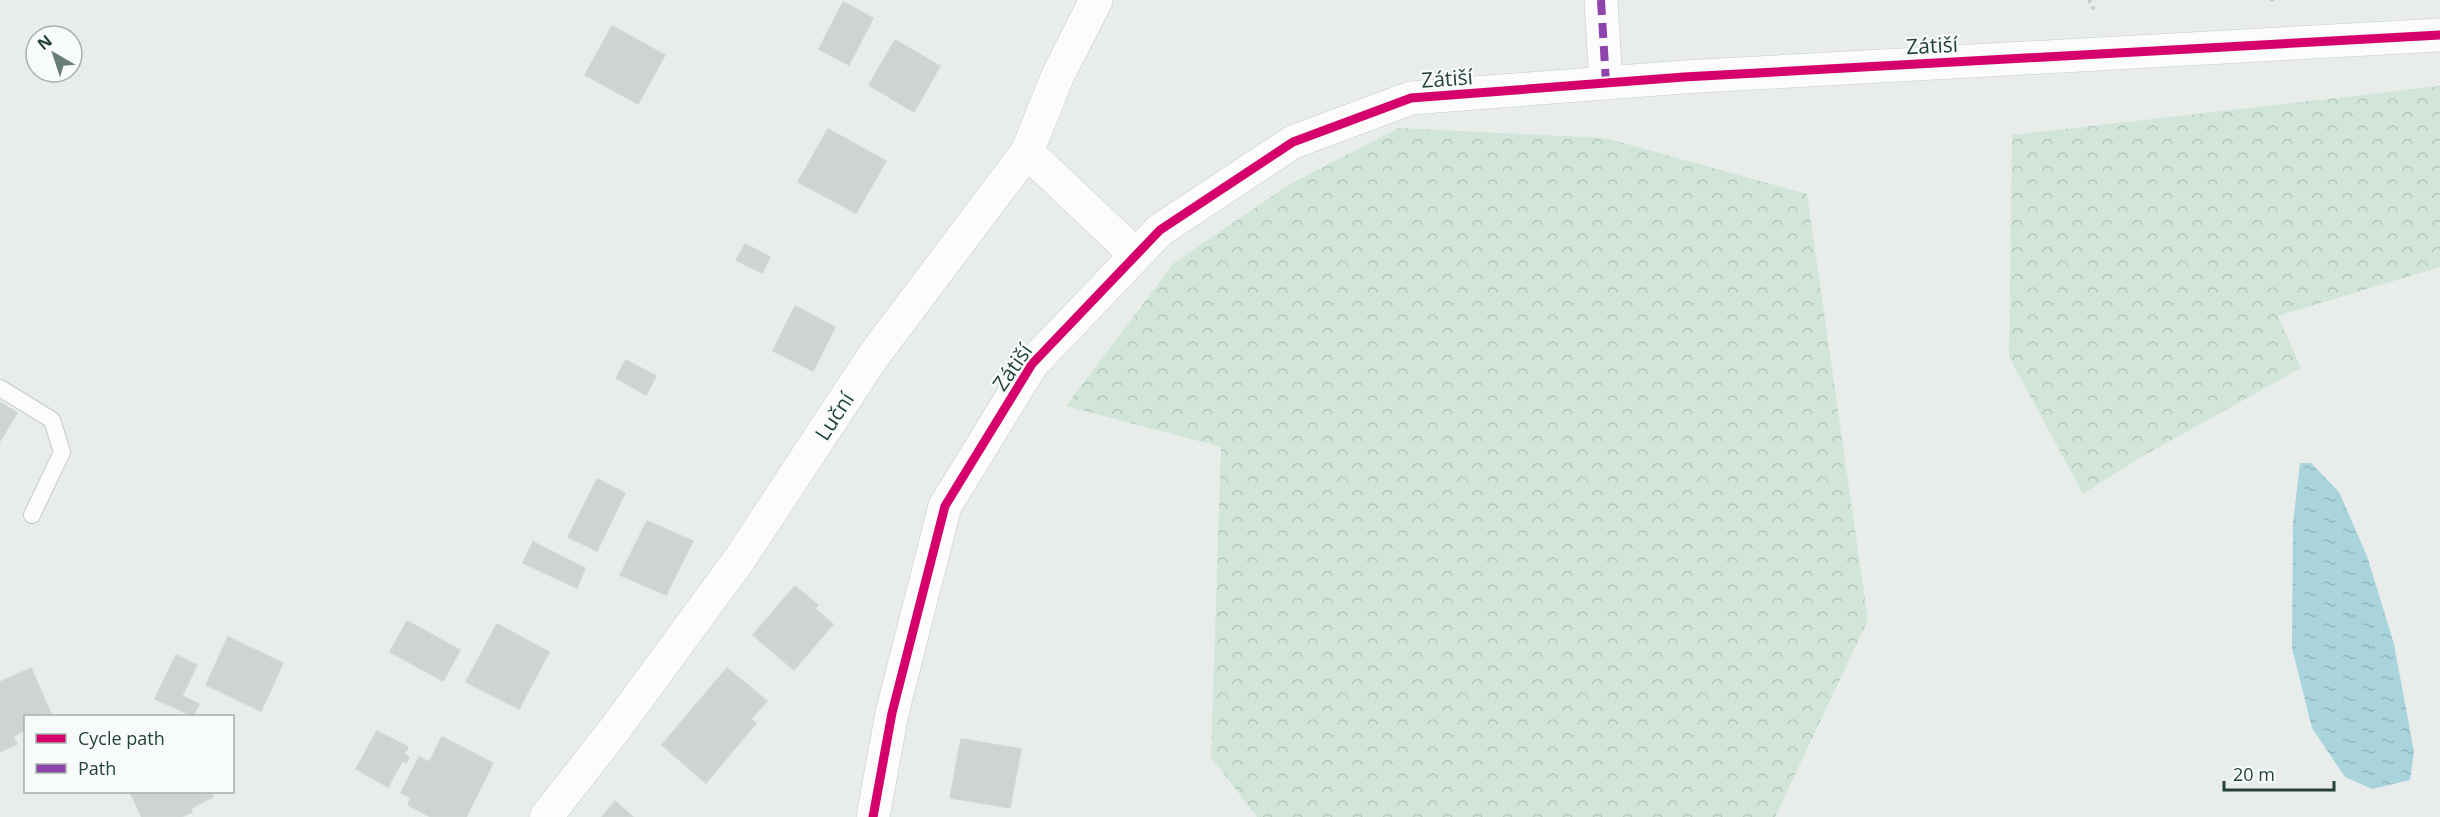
<svg xmlns="http://www.w3.org/2000/svg" width="2440" height="817" viewBox="0 0 2440 817" font-family="'Open Sans',sans-serif">
	<style>
		.forest { fill: url(#forest-crowns) }
		.water { fill: url(#water-ripples) }
		.building { fill: #cfd4d2; stroke: #d1d6d4; stroke-width: 1.5 }
		.lines { fill: none; stroke-linecap: round; stroke-linejoin: round }
		.service-casing { stroke: #c5cac8; stroke-width: 18 }
		.minor-casing { stroke: #c5cac8; stroke-width: 34 }
		.tertiary-casing { stroke: #c5cac8; stroke-width: 34 }
		.path { stroke: #c3ccca; stroke-width: 4; stroke-dasharray: 3 4.5; stroke-linecap: butt }
		.service { stroke: #fcfcfc; stroke-width: 16 }
		.minor { stroke: #fcfcfc; stroke-width: 33 }
		.tertiary { stroke: #fcfcfc; stroke-width: 33 }
		.quiet { stroke: #8e44ad; stroke-width: 8; stroke-dasharray: 15 8; stroke-linecap: butt }
		.cycleway-casing { stroke: #f7fbf9; stroke-width: 13 }
		.cycleway { stroke: #d6006c; stroke-width: 9 }
		.labels { text-anchor: middle; dominant-baseline: central; stroke-width: 4.5; stroke-linejoin: round; paint-order: stroke }
		.street-label { font-size: 21px; fill: #24423a; stroke: #f7fbf9 }
	</style>
	<defs>
		<pattern id="forest-crowns" width="20" height="18" patternUnits="userSpaceOnUse" patternTransform="scale(1.5)"><rect width="20" height="18" fill="#d1e6d8"/><path d="M2 6a3 3 0 1 1 6 0M12 15a3 3 0 1 1 6 0" fill="none" stroke="#b3c6ba"/></pattern>
		<pattern id="water-ripples" width="26" height="14" patternUnits="userSpaceOnUse" patternTransform="scale(1.5)"><rect width="26" height="14" fill="#a9d4db"/><path d="M2 4q2-2 4 0t4 0M15 11q2-2 4 0t4 0" fill="none" stroke="#91b7bd"/></pattern>
	</defs>
	<rect width="100%" height="100%" fill="#e8edeb"/>
	<path class="forest" d="M2440,86v181l-162,49 23,52 -160,89 -58,37 -74,-137 3,-222z
		M1399,128l206,10 202,56 61,426 -93,197h-518l-46,-60 10,-310 -155,-41 108,-143 116,-79z"/>
	<path class="water" d="M2300,463h11l28,29 28,64 27,88 20,108 -4,28 -38,9 -27,-12 -33,-49 -20,-80 1,-125z"/>
	<path class="building" d="M843,2l30,16 -24,47 -30,-16z
		M612,26l53,29 -27,49 -53,-29z
		M895,40l45,26 -26,46 -45,-27z
		M828,129l58,32 -30,52 -58,-31z
		M745,244l25,13 -8,16 -26,-13z
		M795,306l40,21 -22,44 -40,-20z
		M626,360l30,16 -10,19 -30,-17z
		M0,402l17,11 -17,28z
		M597,479l28,14 -28,58 -29,-14z
		M647,521l46,20 -27,54 -46,-20z
		M533,542l52,26 -8,20 -54,-25z
		M795,586l23,19 -3,4 18,15 -39,46 -41,-35z
		M407,621l53,29 -17,31 -53,-29z
		M497,624l52,28 -30,57 -53,-27z
		M228,637l55,26 -22,48 -55,-26z
		M176,655l21,10 -15,31 17,8 -6,12 -38,-17z
		M31,668l20,46 -25,2v14l-13,6 4,8 -17,8v-70z
		M727,668l40,33 -16,18 5,4 -50,60 -44,-38z
		M377,731l31,16 -4,7 5,3 -3,6 -4,-2 -14,26 -32,-18z
		M442,737l51,26 -27,54h-35l-23,-12 3,-7 -10,-5 18,-36 10,5z
		M961,739l60,10 -11,59 -60,-10z
		M130,792h81l2,5 -22,11 1,4 -11,5h-39z
		M615,801l18,16h-31z"/>
	<g class="lines">
		<g class="service-casing">
			<path id="service" d="M0,388l52,32 10,32 -30,63"/>
		</g>
		<g class="minor-casing">
			<path id="minor" d="M1601,0l5,83
				M1027,152l109,103
				M546,817l69,-88 124,-169 135,-205 153,-203 31,-77 38,-75"/>
		</g>
		<g class="tertiary-casing">
			<path id="tertiary" d="M873,817l19,-104 53,-207 87,-142 128,-134 133,-88 118,-44 273,-21 756,-42"/>
		</g>
		<path class="path" d="M2089,0l5,10
			M2272,0v1"/>
		<use href="#service" class="service"/>
		<use href="#minor" class="minor"/>
		<use href="#tertiary" class="tertiary"/>
		<path class="quiet" d="M1601,0l5,83"/>
		<g class="cycleway-casing">
			<path id="cycleway" d="M873,817l19,-104 53,-207 87,-142 128,-134 133,-88 118,-44 273,-21 756,-42"/>
		</g>
		<use href="#cycleway" class="cycleway"/>
	</g>
	<g class="labels">
		<g class="street-label">
			<text transform="translate(1932 45) rotate(-3)">Zátiší</text>
			<text transform="translate(1447 78) rotate(-4)">Zátiší</text>
			<text transform="translate(1012 367) rotate(-55)">Zátiší</text>
			<text transform="translate(834 416) rotate(-57)">Luční</text>
		</g>
	</g>
	<rect x="24" y="715" width="210" height="78" fill="#f7fbf9" stroke="#a3b1ad" stroke-width="1.5"/>
	<rect x="36" y="734" width="30" height="9" fill="#d6006c" stroke="#a3b1ad" stroke-width="1.5"/>
	<text x="78" y="745" font-size="18" fill="#24423a">Cycle path</text>
	<rect x="36" y="764" width="30" height="9" fill="#8e44ad" stroke="#a3b1ad" stroke-width="1.5"/>
	<text x="78" y="775" font-size="18" fill="#24423a">Path</text>
	<g transform="translate(54 54) rotate(321)"><circle r="28" fill="#f7fbf9" stroke="#a3b1ad" stroke-width="1.5"/>
	<path d="M0-4.5L10 22L0 15L-10 22Z" fill="#697e78"/>
	<text y="-9" font-size="16" font-weight="bold" text-anchor="middle" fill="#24423a">N</text>
	</g>
	<path d="M2224 781v9h110v-9" fill="none" stroke="#24423a" stroke-width="3"/>
	<text x="2233" y="781" font-size="18" fill="#24423a" stroke="#f7fbf9" stroke-width="4.5" paint-order="stroke">20 m</text>
</svg>
